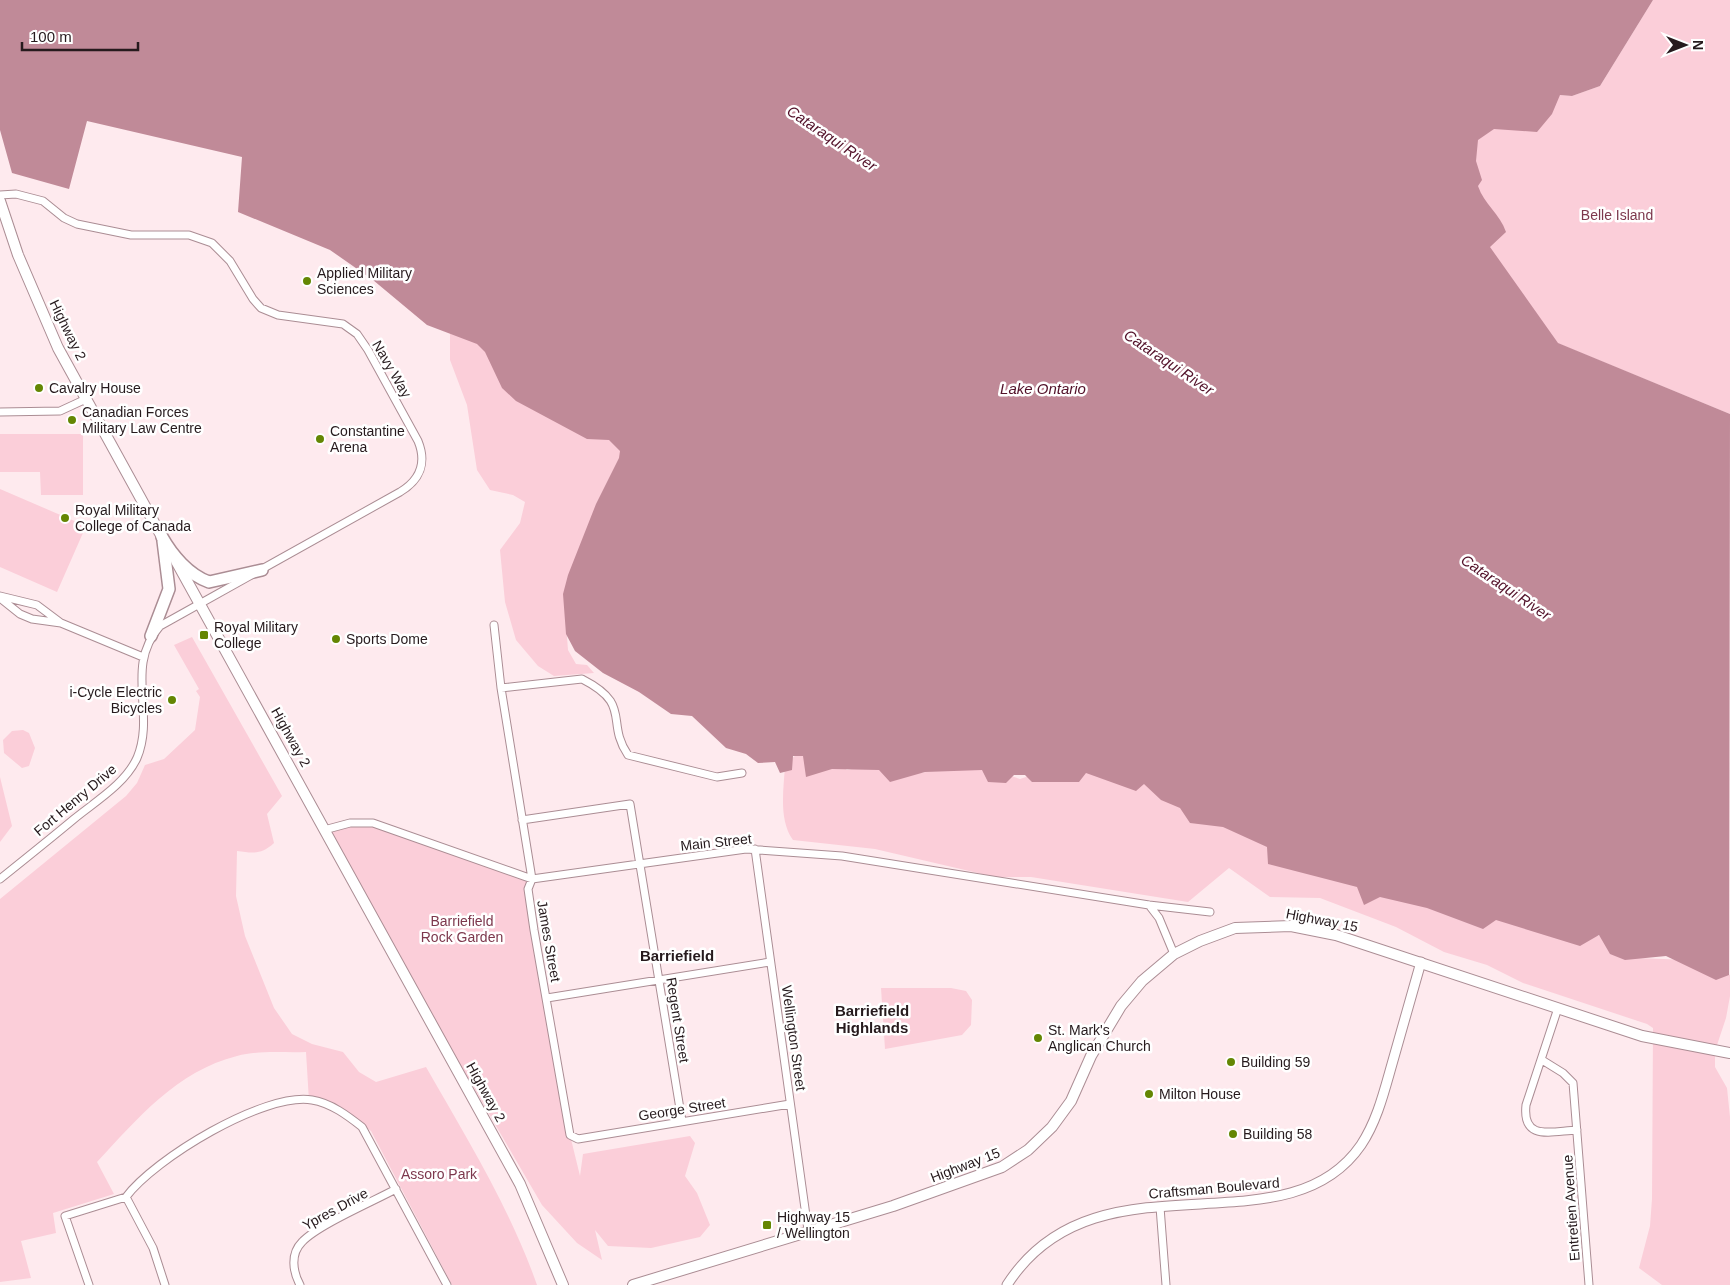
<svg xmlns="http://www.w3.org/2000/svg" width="1730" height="1285" viewBox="0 0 1730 1285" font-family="Arial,sans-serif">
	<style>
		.green { fill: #fbced9 }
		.water { fill: #c08a98 }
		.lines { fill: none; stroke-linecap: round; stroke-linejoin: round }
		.minor-casing { stroke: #ab8d94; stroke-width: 9 }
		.tertiary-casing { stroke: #ab8d94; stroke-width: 11 }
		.secondary-casing { stroke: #ab8d94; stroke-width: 12 }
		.primary-casing { stroke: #ab8d94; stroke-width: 14 }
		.minor { stroke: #fff; stroke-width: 7 }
		.tertiary { stroke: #fff; stroke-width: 9 }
		.secondary { stroke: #fff; stroke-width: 10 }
		.primary { stroke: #fff; stroke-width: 11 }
		.poi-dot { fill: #648603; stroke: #fff; stroke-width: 2 }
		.labels { text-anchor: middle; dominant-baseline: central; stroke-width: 5; stroke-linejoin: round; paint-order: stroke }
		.park-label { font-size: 14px; fill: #7d384d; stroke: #fff }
		.poi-label { font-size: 14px; fill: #261a1d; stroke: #fff; text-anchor: start }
		.street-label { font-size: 14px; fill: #261a1d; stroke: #fff }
		.water-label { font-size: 15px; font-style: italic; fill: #521129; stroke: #fff }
		.neighbourhood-label { font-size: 15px; font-weight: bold; fill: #261a1d; stroke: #fff }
	</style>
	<rect width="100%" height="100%" fill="#feeaee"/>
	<path class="green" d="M1653,0h77v414l-173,-71 -68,-96 -11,-61 -6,-51 88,-40 12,1 28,-10z
		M450,325l166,108 14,20 -65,158 3,39 8,14 11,1 7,8 -40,3 -16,-10 -22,-26 -11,-38 -5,-52 20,-27 5,-21 -12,-7 -23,-5 -13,-20 -10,-65 -17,-45z
		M0,434h83v61h-42l-1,-23h-40z
		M0,489l86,37 -29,66 -57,-25z
		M192,637l90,159 -15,18 7,29c-13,12 -21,10 -37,8l-1,45 9,40 29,72 18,26 20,10 31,8 16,20 17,10 50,-15c40,70 84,141 111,218h-85l-81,-154 -21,-15 -41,-15 -3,-49c-22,1 -48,-2 -69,4 -60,15 -100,63 -140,106l17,32 -61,19 3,20 -35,8 10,37 -31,4v-383l126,-103 11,-13 8,-18 19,-6 31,-29 5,-33 -4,-6 3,-2 -25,-44z
		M23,730l6,3 6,15 -6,18 -7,2 -18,-15 -1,-13 9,-9z
		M811,743l36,27 43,-9 31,12 20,-4 23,-9 56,19 21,-7 61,-10 469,170 38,5 28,21 52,2 41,15v21l-4,22 -11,33v16l12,21 3,29v168h-68l-23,-17 11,-42 2,-27 1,-171 -6,-4 -124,-41 -36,-18 -43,-13 -48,-25 -76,-29 -50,-1 -41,-29 -41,34 -157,-25h-36l-120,-28 -82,-9c-15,-21 -9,-52 -8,-76z
		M0,777l12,49 -12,16z
		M361,822l171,57 -4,10 42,246 10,41 3,-22 107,-18 5,7 -10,33 12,17 13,32 -10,12 -49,11 -43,-2 -13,-16 7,30 -25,-17 -35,-38 -218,-375z
		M881,988h70l15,3 6,9 -1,25 -9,10 -77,14z"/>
	<path class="water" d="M0,0h1653l-53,86 -28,10 -12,-1 -8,19 -15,18 -43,-3 -16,11 -2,21 6,19 -4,6c6,18 22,28 28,46l-16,15 68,96 172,71 -1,561 -13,5 -50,-24 -41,4 -15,-6 -11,-19 -19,11 -84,-26 -13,9 -56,-21 -47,-11 -16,8 -7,-18 -89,-23 -1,-17 -44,-20 -33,-4 -10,-15 -19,-8 -17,-16 -8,7 -50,-18 -7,9h-47l-7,-7h-11l-8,8 -18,-1 -6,-12 -57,2 -35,10 -11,-12 -47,-1 -26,8 -3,-21h-10l-1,14 -12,3 -5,-11 -17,1 -12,-9 -20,-6 -34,-32 -21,-2 -32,-22 -36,-19 -28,-22 -9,-17 -3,-40 5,-19 28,-71 23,-46 1,-7 -11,-11 -22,-1 -71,-38 -14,-13 -17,-36 -8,-8 -50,-19 -54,-45 -43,-30 -92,-38 4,-55 -155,-36 -18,68 -57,-16 -12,-43z"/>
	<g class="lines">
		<g class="minor-casing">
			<path id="minor" d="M0,195l16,-1 27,7 21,17 13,6 54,11h58l23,8 18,18 23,38 8,9 17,7 65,9 14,10 11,16 50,91c9,22 2,39 -18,51l-240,134c-36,41 -4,87 -23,132 -12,26 -41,43 -63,61 -24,20 -49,40 -74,60
				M0,412l60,-1 26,-12
				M0,596l37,9 24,18
				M0,598l20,16 12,5 29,4 82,34
				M494,625l7,63 31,191 -4,10 6,41 36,205 8,4 212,-35
				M501,688l81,-9c51,26 23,42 46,76l89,22 25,-4
				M522,820l108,-16 52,317
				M324,830l26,-7h23l159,56 214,-30 96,7 307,49 61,7
				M755,849l53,381
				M1149,905l10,13 15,36
				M547,998l223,-36
				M1558,1008l-32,97c-4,37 26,26 51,25
				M1542,1060l21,13 10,10 16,202
				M126,1197l27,51 12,37
				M1160,1207l6,78
				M89,1285l-24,-69 61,-19c28,-38 138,-105 186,-97 19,3 36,16 50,27l85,158
				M300,1285c-7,-13 -10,-31 2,-43 16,-17 70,-40 94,-53"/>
		</g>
		<g class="tertiary-casing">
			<path id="tertiary" d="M1007,1285c89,-139 278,-29 354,-140 16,-24 23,-53 31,-81 10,-34 19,-68 29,-102"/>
		</g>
		<g class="secondary-casing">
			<path id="secondary" d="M0,201l18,54 40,93 104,189
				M176,561l344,623 43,101
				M633,1285l260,-79 109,-39 26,-17 24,-23 19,-26 20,-45 30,-50 21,-25 32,-27 26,-13 35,-13 56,-2 45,9 306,101 88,17"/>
		</g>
		<g class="primary-casing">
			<path id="primary" d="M162,537c10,18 27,38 47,45l53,-12
				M151,636l18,-47 -6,-48"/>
		</g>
		<use href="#minor" class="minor"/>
		<use href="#tertiary" class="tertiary"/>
		<use href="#secondary" class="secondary"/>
		<use href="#primary" class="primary"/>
	</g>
	<g class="poi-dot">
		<circle cx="307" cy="281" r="5"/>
		<circle cx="39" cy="388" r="5"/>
		<circle cx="72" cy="420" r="5"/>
		<circle cx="320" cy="439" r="5"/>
		<circle cx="65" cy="518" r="5"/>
		<rect x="199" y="630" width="10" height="10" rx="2.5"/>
		<circle cx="336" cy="639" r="5"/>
		<circle cx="172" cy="700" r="5"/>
		<circle cx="1038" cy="1038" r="5"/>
		<circle cx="1231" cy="1062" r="5"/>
		<circle cx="1149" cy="1094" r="5"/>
		<circle cx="1233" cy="1134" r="5"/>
		<rect x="762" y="1220" width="10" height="10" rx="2.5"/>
	</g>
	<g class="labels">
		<g class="park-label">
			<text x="1617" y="215">Belle Island</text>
			<text x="462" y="921">Barriefield<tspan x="462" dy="16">Rock Garden</tspan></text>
			<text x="439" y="1174">Assoro Park</text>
		</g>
		<g class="poi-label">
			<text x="317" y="273">Applied Military<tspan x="317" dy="16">Sciences</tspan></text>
			<text x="49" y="388">Cavalry House</text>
			<text x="82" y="412">Canadian Forces<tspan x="82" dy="16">Military Law Centre</tspan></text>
			<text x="330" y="431">Constantine<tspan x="330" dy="16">Arena</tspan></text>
			<text x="75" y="510">Royal Military<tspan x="75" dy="16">College of Canada</tspan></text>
			<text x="214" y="627">Royal Military<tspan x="214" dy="16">College</tspan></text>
			<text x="346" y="639">Sports Dome</text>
			<text x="162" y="692" text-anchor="end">i-Cycle Electric<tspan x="162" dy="16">Bicycles</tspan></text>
			<text x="1048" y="1030">St. Mark's<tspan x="1048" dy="16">Anglican Church</tspan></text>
			<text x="1241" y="1062">Building 59</text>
			<text x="1159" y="1094">Milton House</text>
			<text x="1243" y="1134">Building 58</text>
			<text x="777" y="1217">Highway 15<tspan x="777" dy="16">/ Wellington</tspan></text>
		</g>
		<g class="street-label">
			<text transform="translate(68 330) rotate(64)">Highway 2</text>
			<text transform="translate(392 369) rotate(60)">Navy Way</text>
			<text transform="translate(291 737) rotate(61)">Highway 2</text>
			<text transform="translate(75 800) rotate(-40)">Fort Henry Drive</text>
			<text transform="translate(716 842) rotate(-6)">Main Street</text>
			<text transform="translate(1322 920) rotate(11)">Highway 15</text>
			<text transform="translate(549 941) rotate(80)">James Street</text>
			<text transform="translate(678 1020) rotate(81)">Regent Street</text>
			<text transform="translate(794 1038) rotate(82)">Wellington Street</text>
			<text transform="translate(486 1092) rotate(61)">Highway 2</text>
			<text transform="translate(682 1109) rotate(-9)">George Street</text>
			<text transform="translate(965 1165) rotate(-21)">Highway 15</text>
			<text transform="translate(1214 1188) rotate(-5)">Craftsman Boulevard</text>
			<text transform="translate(1571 1208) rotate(-94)">Entretien Avenue</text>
			<text transform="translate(335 1209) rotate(-29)">Ypres Drive</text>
		</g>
		<g class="water-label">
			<text transform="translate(832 138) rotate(34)">Cataraqui River</text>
			<text transform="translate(1169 362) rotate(34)">Cataraqui River</text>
			<text x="1043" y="388">Lake Ontario</text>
			<text transform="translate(1506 587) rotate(34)">Cataraqui River</text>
		</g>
		<g class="neighbourhood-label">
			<text x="677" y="955">Barriefield</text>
			<text x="872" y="1010">Barriefield<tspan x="872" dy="17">Highlands</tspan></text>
		</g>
	</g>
	<g transform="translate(1685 45) rotate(90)" stroke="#ffffff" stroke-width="4" paint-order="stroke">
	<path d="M0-4L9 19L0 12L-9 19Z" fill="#261a1d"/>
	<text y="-8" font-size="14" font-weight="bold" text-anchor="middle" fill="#261a1d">N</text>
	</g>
	<path d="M22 42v8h116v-8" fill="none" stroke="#261a1d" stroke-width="2.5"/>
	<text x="30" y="42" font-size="15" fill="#261a1d" stroke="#ffffff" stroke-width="4" paint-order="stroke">100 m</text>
</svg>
